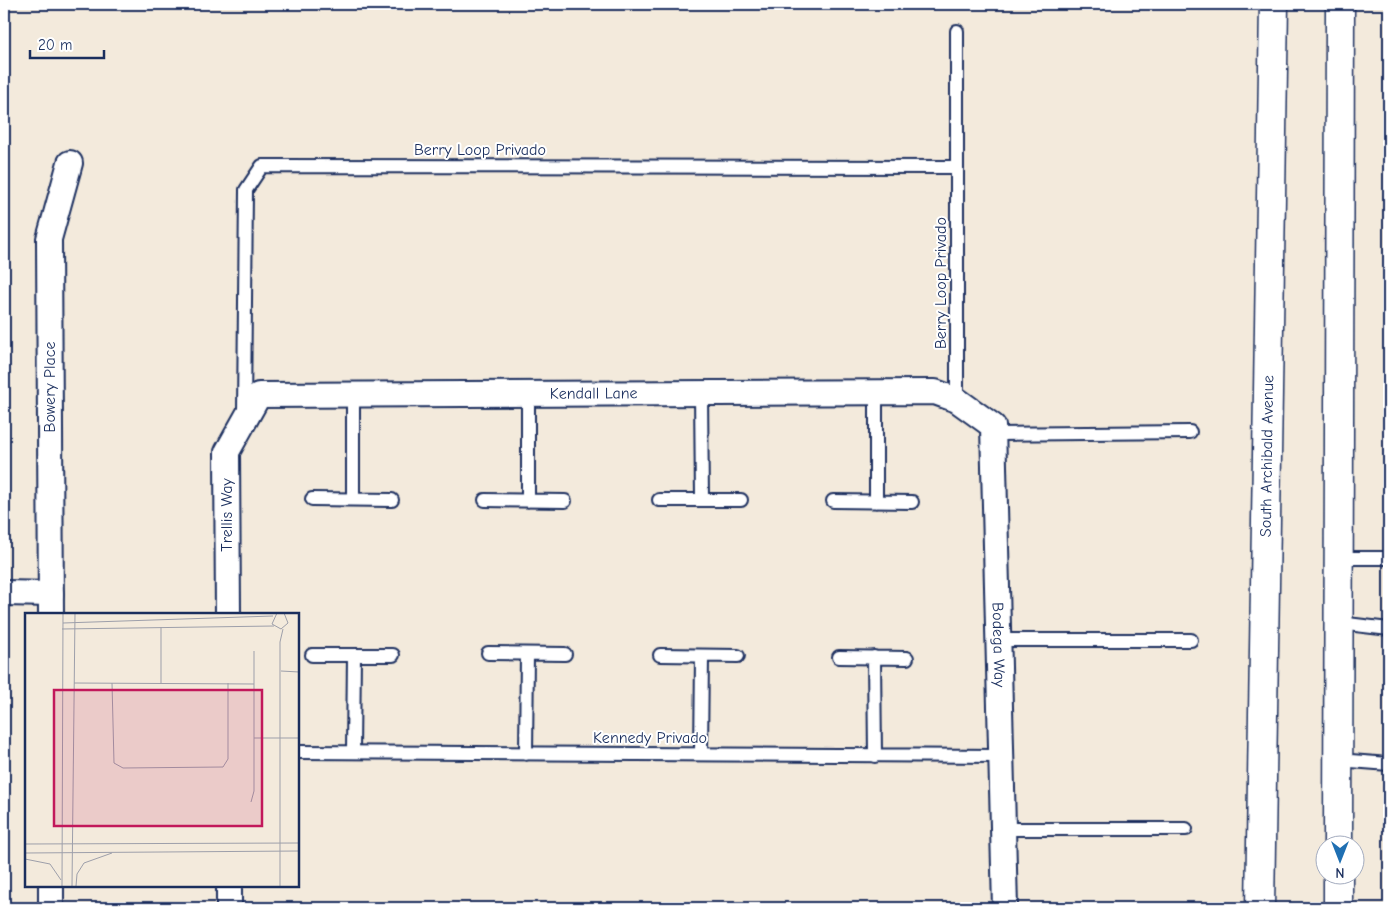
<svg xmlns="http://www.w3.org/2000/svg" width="1393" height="912" viewBox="0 0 1393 912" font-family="'Comic Neue',sans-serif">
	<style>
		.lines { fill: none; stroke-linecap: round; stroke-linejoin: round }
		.lane-casing { stroke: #1b2f5e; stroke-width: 16 }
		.street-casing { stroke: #1b2f5e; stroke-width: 28 }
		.secondary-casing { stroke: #1b2f5e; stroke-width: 31 }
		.lane { stroke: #fff; stroke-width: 12 }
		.street { stroke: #fff; stroke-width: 24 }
		.secondary { stroke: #fff; stroke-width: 28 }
		.labels { text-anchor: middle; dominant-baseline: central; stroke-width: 4; stroke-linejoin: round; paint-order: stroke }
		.street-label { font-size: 16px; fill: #1b2f5e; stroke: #fff }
		.inset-road { fill: none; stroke: #9d9faa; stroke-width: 1 }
		.view { fill: #c2185b; fill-opacity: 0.15; stroke: #c2185b; stroke-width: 2.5 }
		.inset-edge { fill: none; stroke: #1b2f5e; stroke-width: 2.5 }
	</style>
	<rect width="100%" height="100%" fill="#f3eadc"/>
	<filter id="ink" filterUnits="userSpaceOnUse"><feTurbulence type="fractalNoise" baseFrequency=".02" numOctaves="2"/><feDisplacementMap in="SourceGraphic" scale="10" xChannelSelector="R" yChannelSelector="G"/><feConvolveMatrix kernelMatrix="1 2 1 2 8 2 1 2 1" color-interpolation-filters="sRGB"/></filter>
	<g filter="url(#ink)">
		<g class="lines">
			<g class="lane-casing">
				<path id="lane" d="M957,31v369
					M701,392l1,108
					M876,392v110
					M528,393v108
					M353,394v105
					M244,414l2,-224 16,-24 695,1
					M993,434l197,-2
					M312,499l80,1
					M485,500l80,1
					M659,500h82
					M833,501l79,1
					M1339,558h50
					M1339,623l50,6
					M998,640h193
					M488,653l77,1
					M312,655h81
					M660,655l78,1
					M839,657l68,1
					M874,657l1,99
					M298,752l703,4
					M353,752l1,-97
					M526,754l1,-100
					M701,754l1,-98
					M1338,760l51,4
					M1003,829h183"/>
			</g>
			<g class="street-casing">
				<g id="street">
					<path d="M4,593l47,1"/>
					<path d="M51,614l-2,-375 21,-76"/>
					<path id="s1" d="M228,614l-1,-162 32,-57 676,-3 22,8 36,26 12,482"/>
					<path d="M51,886v22"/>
					<path d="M229,886v22"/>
				</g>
			</g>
			<g class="secondary-casing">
				<g id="secondary">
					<path d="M1338,844l2,-840"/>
					<path d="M1338,874v34"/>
					<path id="s2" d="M1260,908l14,-904"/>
				</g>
			</g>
			<use href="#lane" class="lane"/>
			<use href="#street" class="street"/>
			<use href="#secondary" class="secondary"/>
		</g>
	</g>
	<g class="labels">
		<g class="street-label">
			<text x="480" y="150">Berry Loop Privado</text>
			<text transform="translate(941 283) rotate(-90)">Berry Loop Privado</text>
			<text transform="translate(50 387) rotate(-90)">Bowery Place</text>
			<text stroke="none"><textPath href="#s1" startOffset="562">Kendall Lane</textPath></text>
			<text stroke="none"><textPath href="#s2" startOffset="452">South Archibald Avenue</textPath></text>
			<text transform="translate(227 515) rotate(-90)">Trellis Way</text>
			<text stroke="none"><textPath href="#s1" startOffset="1190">Bodega Way</textPath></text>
			<text x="650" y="738">Kennedy Privado</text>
		</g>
	</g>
	<g transform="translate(25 613)">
		<rect width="274" height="274" fill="#f3eadc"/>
		<path class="inset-road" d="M252,0l-5,11 9,5 7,-6 -4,-10M38,10l210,-7M136,14v56M37,16l212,-3M256,58l18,1M49,70l180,1M87,70l2,80 9,5 100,-1 5,-8v-76M229,125h45M226,189l3,-11v-140M0,231l274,-1M0,240l274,-2M0,246l25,5 11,16M37,273l1,-273M47,273l3,-273M51,273l1,-12 7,-11 28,-10M255,273v-244l3,-13"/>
		<path class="view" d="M29,77h208v136h-208z"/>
		<rect width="274" height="274" class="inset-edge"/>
	</g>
	<rect width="1393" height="912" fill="none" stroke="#fff" stroke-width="20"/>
	<rect x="10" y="10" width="1373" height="892" fill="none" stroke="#1b2f5e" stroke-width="2" filter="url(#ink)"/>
	<g transform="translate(1340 860) rotate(180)"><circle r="24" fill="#ffffff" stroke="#a4acbf"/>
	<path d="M0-4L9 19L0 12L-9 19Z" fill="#1f6fb2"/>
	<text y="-8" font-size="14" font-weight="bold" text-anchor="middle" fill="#1b2f5e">N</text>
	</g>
	<path d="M30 50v8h74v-8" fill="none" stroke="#1b2f5e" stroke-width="2.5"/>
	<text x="38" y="50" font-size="15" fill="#1b2f5e" stroke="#ffffff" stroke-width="4" paint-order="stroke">20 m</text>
</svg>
